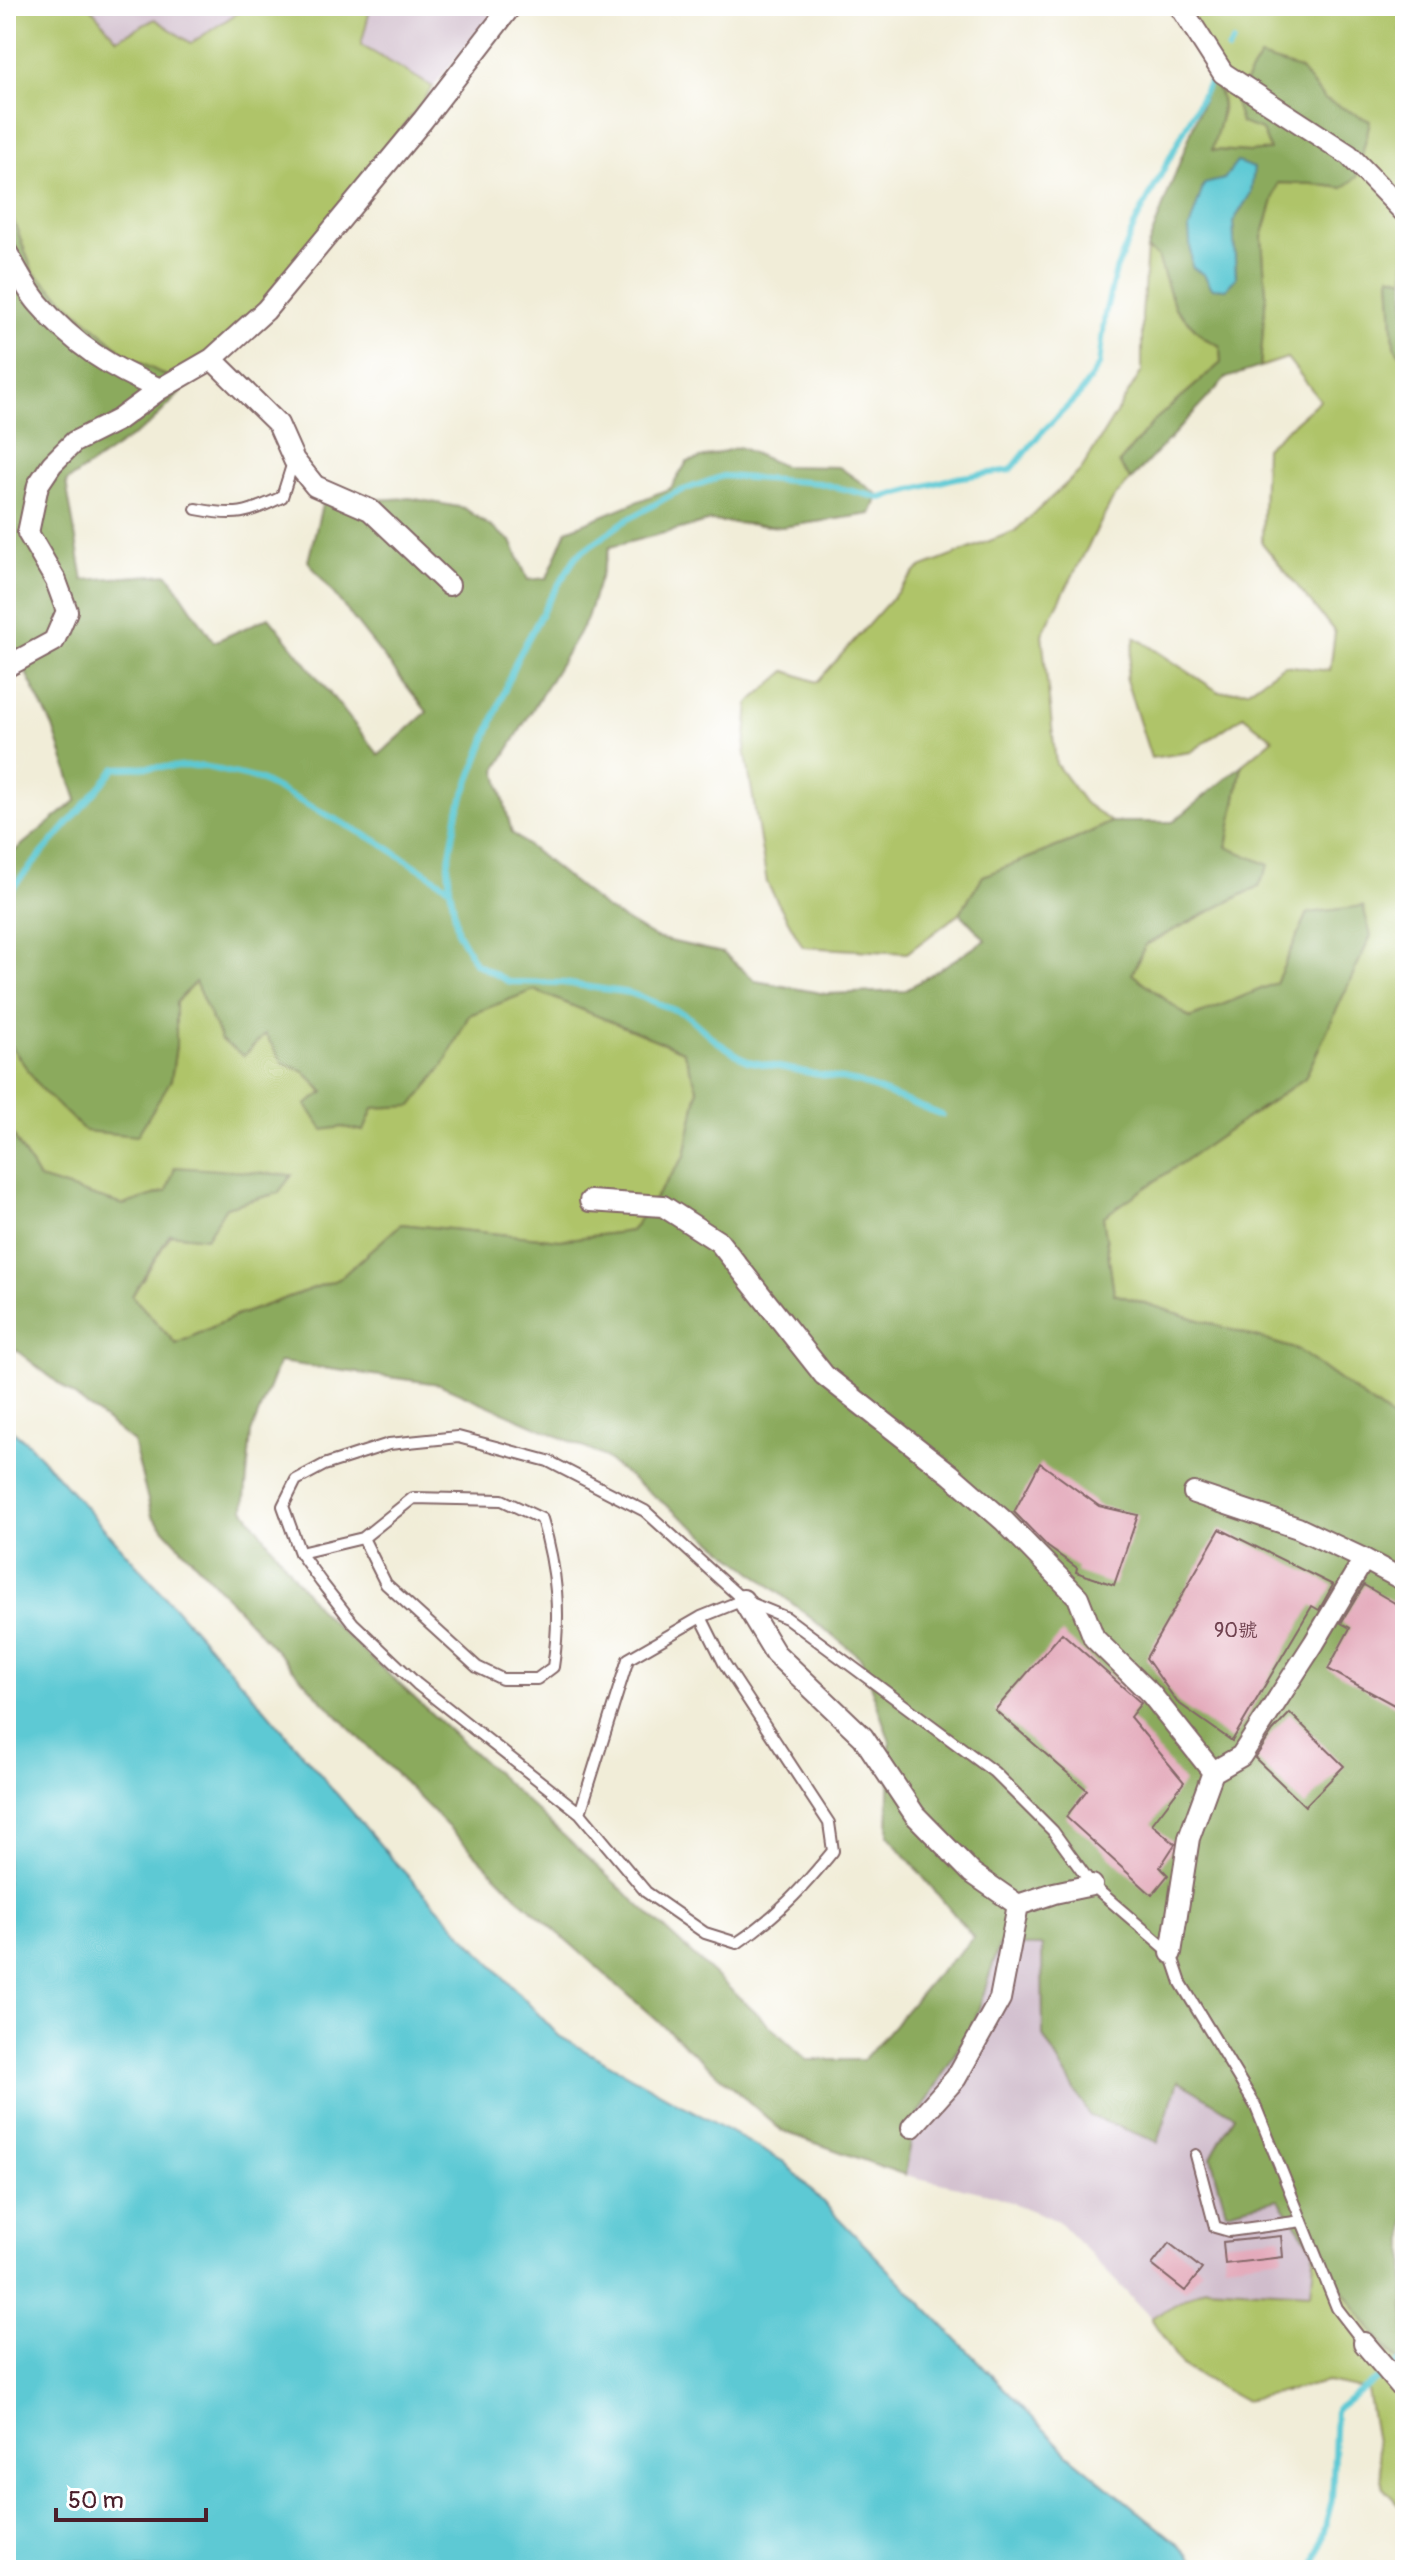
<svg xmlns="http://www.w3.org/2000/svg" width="1411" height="2576" viewBox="0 0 1411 2576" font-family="Pangolin,'LXGW WenKai TC',sans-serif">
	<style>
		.industrial { fill: #d0bdcc }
		.green { fill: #afc469; stroke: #7c724a; stroke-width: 2 }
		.forest { fill: #8baa5d; stroke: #6a6444; stroke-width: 2; fill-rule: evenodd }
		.water { fill: #5dc9d4; stroke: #547480; stroke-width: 2 }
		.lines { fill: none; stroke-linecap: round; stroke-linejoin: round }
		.stream { stroke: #5dc9d4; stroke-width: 6 }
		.building { fill: #e4abbc }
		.lane-casing { stroke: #846768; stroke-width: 14 }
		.street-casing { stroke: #846768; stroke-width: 24 }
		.lane { stroke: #fff; stroke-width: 10 }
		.street { stroke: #fff; stroke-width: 20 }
		.labels { text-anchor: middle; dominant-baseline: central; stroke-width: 8; stroke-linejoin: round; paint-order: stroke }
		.number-label { font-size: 20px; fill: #70424f }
	</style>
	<rect width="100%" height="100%" fill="#fff"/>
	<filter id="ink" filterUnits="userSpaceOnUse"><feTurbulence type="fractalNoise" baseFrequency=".0125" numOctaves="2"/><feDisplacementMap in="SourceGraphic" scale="16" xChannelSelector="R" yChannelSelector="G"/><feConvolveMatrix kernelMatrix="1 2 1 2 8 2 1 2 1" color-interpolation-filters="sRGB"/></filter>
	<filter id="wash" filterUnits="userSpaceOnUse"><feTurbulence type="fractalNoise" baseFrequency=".006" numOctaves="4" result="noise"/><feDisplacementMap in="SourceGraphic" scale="32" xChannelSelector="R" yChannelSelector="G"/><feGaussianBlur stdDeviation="1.8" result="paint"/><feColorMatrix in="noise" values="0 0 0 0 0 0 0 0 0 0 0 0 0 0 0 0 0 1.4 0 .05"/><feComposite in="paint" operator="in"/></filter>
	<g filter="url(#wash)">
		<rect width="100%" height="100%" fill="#f1edd8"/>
		<path class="industrial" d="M89,6h159l-57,37 -36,-24 -38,20z
			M371,6h127l-65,81 -73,-42z
			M999,1946h43l1,90 134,45 58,34 -24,42 16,53 51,-12 37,49 -4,46 -105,-6 -55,31 -93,-97 -65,-26 -88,-20 10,-54 60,-101z"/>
		<path class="green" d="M6,6h83l28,33 38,-20 36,24 57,-37h123l-10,39 72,42 -144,192 -102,107 -59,-29 -95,-85 -27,-71z
			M1137,6h268v18l-4,6 4,4v245l-15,-4 4,71 11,15v1067l-107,-78 -184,-56 -11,-78 202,-138 3,-165 -31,70 -87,35 -58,-44 13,-29 114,-59 -32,-38 15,-83 31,-26 -30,-23 -52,36 -40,6 -25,-78 9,-43 84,55 29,-2 36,-25 46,6 5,-39 -73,-89 3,-95 55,-48 -33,-42 -27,9 6,-73 -4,-57 16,-54 35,1 30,4 -19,-89 -24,-30 -38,61 8,20 -20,2 -39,-2 12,-39 -3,-20 -52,-83z
			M1147,249l11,8 17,51 29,30 16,8 1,17 -66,57 -36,43 12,17 -18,19 -71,135 14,130 29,39 26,19 -37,18 -91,36 -23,37 -53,40 -104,-6 -36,-64 -22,-134 4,-46 37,-32 31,11 101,-113 97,-38 66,-61 61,-99v-55z
			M195,981l70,52 18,30 22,9 19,21 19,34 21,4 9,-23 70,-42 26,-51 65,-25 149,61 15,39 -13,66 -54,75 -71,9 -159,-16 -62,55 -103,37 -60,28 -44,-48 39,-62 35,4 20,-31 52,-14 -111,-2 -44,14 -84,-26 -33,-56v-84l36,51 129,-10 5,-34v-43z
			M1315,2247l61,89 29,32v143l-21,-22 -17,-99 -40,-8 -82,19 -63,-35 -31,-48 55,-31 105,6z"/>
		<path class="forest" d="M1260,57l40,12 24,30 46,22 -13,56 -14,11 -30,-4 -35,-1 -16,54 4,57 -6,73 -34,11 -95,102 -12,-17 36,-43 66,-57 -1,-17 -16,-8 -29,-30 -17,-51 -11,-8 64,-170c19,24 8,43 1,71l38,2 20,-2 -8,-20 -21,-7 -7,-23zM1253,168l-2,25 -18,29 3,56 -23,10 -9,-13z
			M6,201l27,71 95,85 59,29 -37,38 -84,58 17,98 85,-6 46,68 55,-25 110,138 48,-43 -119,-151 18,-72 45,11 39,-2 54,10 47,33 17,39 19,-2 20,-48 104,-42 16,-26 52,-15 44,19 56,1 40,28 -8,19 -89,13 -71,-6 -101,26 -24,74 -90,149 16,63 93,75 51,30 67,15 33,28 70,13 78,-3 82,-51 -26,-27 23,-37 91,-36 37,-18h62l69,-57 -15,82 42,18 -10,21 -114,59 -13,29 58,44 86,-35 32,-70 55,-7 8,30 -66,142 -202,139 11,77 184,56 107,78v940l-29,-32 -98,-137 -52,12 -15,-54 23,-42 -56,-34 -20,61 -68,-26 -47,-80 -1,-90h-43l-24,74 -60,101 -10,54 -123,-44 -261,-231 -202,-203 -167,-181 -19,-74 -127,-100v-219l33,56 84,26 44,-14 8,-24 117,8 -14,18 -52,14 -20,31 -36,-4 -38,62 44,48 60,-28 103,-37 62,-55 159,16 71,-9 54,-75 13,-66 -15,-39 -149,-61 -65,25 -26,51 -31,40 -39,2 -9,23 -21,-4 -20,3 -17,-25 18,-13 -19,-20 -22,-9 -18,-29 -21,22 -23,-16 -26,-58 -19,21v43l-5,34 -34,56 -52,-5 -43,-41 -36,-51v-181l71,-58 -24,-73 -47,-94zM279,1362l160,22 162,71 148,114 112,89 29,84 -2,93 86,103 -39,38 -71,84h-57l-488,-450 -75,-101 7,-76z
			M1390,275l15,4v82l-11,-15z"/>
		<path class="water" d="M1237,162l17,6 -3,25 -18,29 3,56 -10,11 -14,-1 -8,-13 -12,-8 -3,-38 15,-45 20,-5z
			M6,1425l23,19 227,255 137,161 166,176 225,126 284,292 108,88 27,28h-1197z"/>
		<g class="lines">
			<path class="stream" d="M1228,50l5,-8
				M450,888l-2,-23 10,-54 58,-150 33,-61 28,-45 48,-34 50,-28 48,-17 96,7 62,15 74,-20 56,-8 28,-35 41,-41 19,-29 6,-51 11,-44 20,-48 73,-139
				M6,895l110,-127 86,-2 56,13 119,62 73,47 8,45 17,30 34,19 54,1 67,10 55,21 31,27 31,20 111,21 84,33
				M1314,2570l18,-70 4,-91 69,-50"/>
		</g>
		<g id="blocks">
			<path class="building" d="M1040,1463l59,43 39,9 -24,70 -38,-13 1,-4 -29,-21 -34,-35z
				M1220,1529l113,56 -14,25 -7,-4 -80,135 -55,-39 -31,-44z
				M1364,1585l41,24v102l-77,-42 22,-41 -9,-5z
				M1062,1633l79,70 -11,14 54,65 -32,42 23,20 -15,23 8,8 -16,20 -86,-78 21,-27 -92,-80z
				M1290,1713l54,53 -39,40 -50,-48 18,-27z
				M1281,2236l2,21 -58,7 -2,-22z
				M1169,2243l33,26 -17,22 -33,-26z"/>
		</g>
	</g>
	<g filter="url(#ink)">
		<use href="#blocks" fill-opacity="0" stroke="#846768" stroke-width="2"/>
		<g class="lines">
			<g class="lane-casing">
				<path id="lane" d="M196,509c41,8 50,5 86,-12l11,-35
					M300,1553l63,-15 23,46 91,83 25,12h35l16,-12c8,-53 4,-97 -11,-148l-40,-19 -89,-2 -50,40
					M743,1600l-42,17 23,46 105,160 4,28c-31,38 -55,64 -96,92l-32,-10 -59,-41 -66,-79 -163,-129 -64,-61 -32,-41 -21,-29 -17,-47 13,-26 28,-15 65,-21 69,-7 90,24 97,50 98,89 44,18 207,154 59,59 39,54 79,68 10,30 74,122 82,203 27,35
					M580,1813l48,-154 73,-42
					M1196,2155l19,72 14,4 73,-10"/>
			</g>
			<g class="street-casing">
				<path id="street" d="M1180,6l43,67 126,82 56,58
					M6,251c10,17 20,38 33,53 36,42 72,64 121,85
					M212,359l66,65 16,36 21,26 55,24 79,75
					M6,667l48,-26 13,-30 -11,-30 -28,-48 10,-48 14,-21 22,-22 44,-22 42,-31 52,-30 54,-49 157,-190 88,-114
					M590,1201l73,5 56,36 105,133 126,99 54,47 74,76 16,41 57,56 62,78
					M1194,1493l104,35 66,31 41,22
					M743,1600l32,53 88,84 52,78 57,58 46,32
					M1171,1953l18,-115 24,-66 28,-16 73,-113 50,-84
					M912,2127l44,-49 44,-79 18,-94 36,-12 38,-8
					M1364,2343l41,48"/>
			</g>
			<use href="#lane" class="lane"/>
			<use href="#street" class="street"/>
		</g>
	</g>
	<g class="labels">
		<g class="number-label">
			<text x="1236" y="1630">90號</text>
		</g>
	</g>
	<rect width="1411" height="2576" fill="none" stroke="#fff" stroke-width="32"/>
	<path d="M56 2508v12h150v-12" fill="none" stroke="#4a1f2b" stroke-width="4"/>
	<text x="68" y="2508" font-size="24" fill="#4a1f2b" stroke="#ffffff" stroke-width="6" paint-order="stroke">50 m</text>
</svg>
